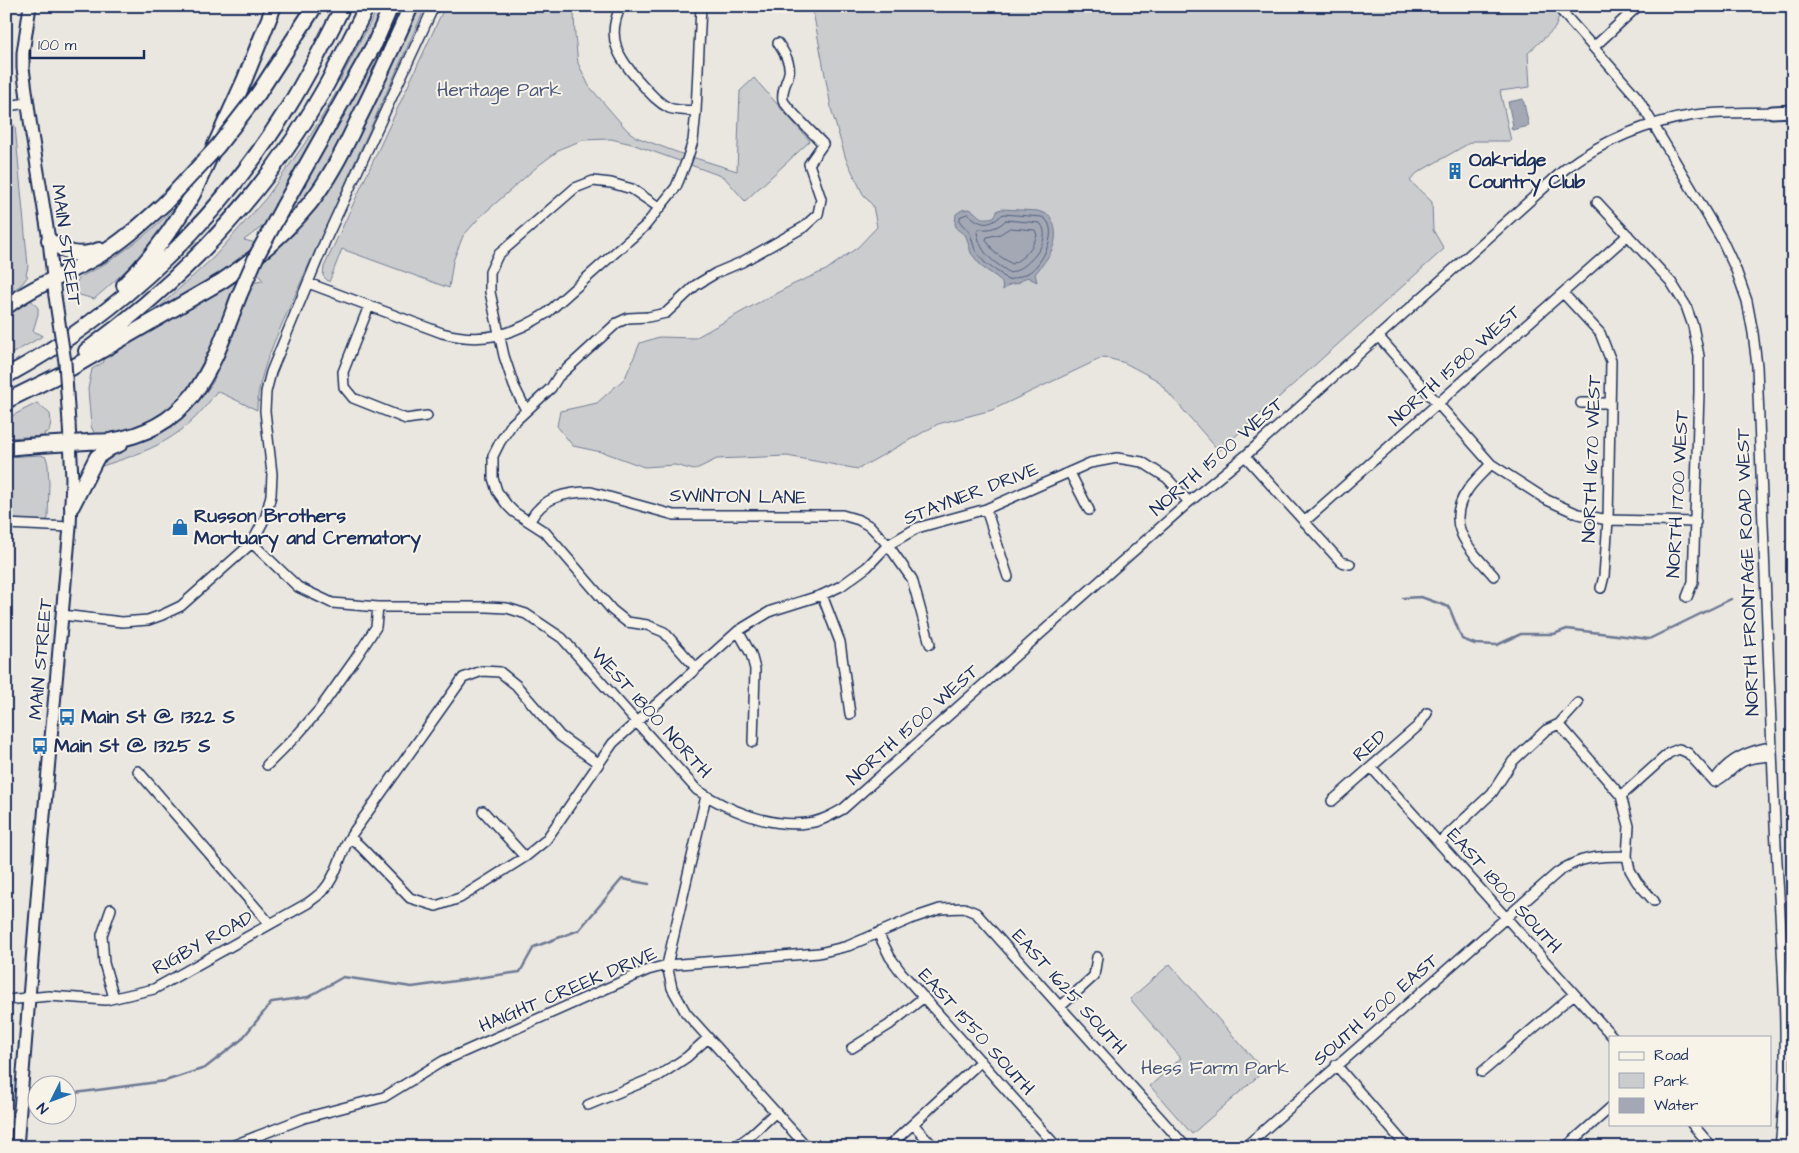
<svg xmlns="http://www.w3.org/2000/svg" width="1799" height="1153" viewBox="0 0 1799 1153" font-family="'Architects Daughter',sans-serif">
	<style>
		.green { fill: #cbcccd; stroke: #737e96 }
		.water { fill: #a3a8b4; stroke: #6d7892 }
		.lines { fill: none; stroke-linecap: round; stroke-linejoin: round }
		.shore { stroke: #515f80; stroke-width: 1 }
		.stream { stroke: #6d7892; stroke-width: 2.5 }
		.minor-casing { stroke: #1b2f5e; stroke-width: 12 }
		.major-casing { stroke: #1b2f5e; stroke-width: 15 }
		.highway-casing { stroke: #1b2f5e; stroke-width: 18 }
		.minor { stroke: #f7f3e8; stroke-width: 9 }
		.major { stroke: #f7f3e8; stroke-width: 11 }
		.highway { stroke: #f7f3e8; stroke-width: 14 }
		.major-bridge-casing { stroke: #1b2f5e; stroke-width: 15; stroke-linecap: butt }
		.highway-bridge-casing { stroke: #1b2f5e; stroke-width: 18; stroke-linecap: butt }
		.major-bridge { stroke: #f7f3e8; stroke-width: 11 }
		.highway-bridge { stroke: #f7f3e8; stroke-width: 14 }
		.labels { text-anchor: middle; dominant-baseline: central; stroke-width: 4; stroke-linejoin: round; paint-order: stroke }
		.park-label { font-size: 19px; fill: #47567a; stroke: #f7f3e8 }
		.poi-label { font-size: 19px; font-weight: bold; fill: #1b2f5e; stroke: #f7f3e8; text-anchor: start }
		.street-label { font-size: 19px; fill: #1b2f5e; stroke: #f7f3e8 }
	</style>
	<rect width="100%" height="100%" fill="#eae7e0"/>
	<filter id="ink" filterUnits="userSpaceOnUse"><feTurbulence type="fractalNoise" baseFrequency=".02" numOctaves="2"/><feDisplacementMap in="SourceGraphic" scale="10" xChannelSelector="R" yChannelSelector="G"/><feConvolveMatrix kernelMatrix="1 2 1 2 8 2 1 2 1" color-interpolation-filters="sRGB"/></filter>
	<g filter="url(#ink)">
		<path class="green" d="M379,6h8l-71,135 -50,83 -22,16 12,3 -4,10 -104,64 66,-60 52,-59 44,-62 32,-53 -2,-3z
			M398,6h7c-27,58 -51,121 -86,174 -12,17 -26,32 -40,47l-1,-1 78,-133z
			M418,6h8c-42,92 -84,184 -125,276 -16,38 -44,87 -44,128l-40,-19c-33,48 -65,59 -118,76 10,-20 41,-22 59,-32 23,-13 41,-32 55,-53l38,-99 12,-2 -7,-10 6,-11 19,-16 62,-80 12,-20z
			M445,6h131l-2,8 1,21 3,28 11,23 38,44 9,7 43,16 58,18 3,-80 14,-13 56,63 -65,60 -21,-24 -92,-33 -21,-5 -28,1 -21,8 -23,17 -59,52 -17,19 -10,25 -4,27 -107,-39 -13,33 -6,-6 1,-9z
			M812,6h751l-8,22 -27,25 2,34 -30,4 11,50h-38l-56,32 -7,8 22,21 1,28 11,19 -225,202 -62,-71 -32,-17 -21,-6 -112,53 -54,14 -80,45 -71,-13 -70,3 -23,11 -19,-5 -31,2 -38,-14 -33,-7 -16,-20 3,-15 37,-8 28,-25 15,-35 19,-6 36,1 59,-33 40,-21 32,-14 32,-23 19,-20 -4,-21 -10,-12 -17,-35 -14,-47z
			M6,117l9,9 13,140 -2,9 2,1 -6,8 -16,12z
			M178,204l1,1c-23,37 -52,66 -85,94l-18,-5 -2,-8c4,-10 15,-13 24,-18 30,-18 56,-39 80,-64z
			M234,280l3,3 -6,20 -33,76 -28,31 -24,15 -29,10h-22l-4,-9 -3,-37 4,-20 12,-7 -1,-4 16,-11z
			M31,300l7,8v6l-5,17 9,4 -1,2 -35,20v-40l15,-13z
			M37,403l13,11 1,8 -2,10 -5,1 1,3 -39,2v-19z
			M41,455l5,2 2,8 1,18 -1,36 -6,3 -36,-2v-63z
			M1170,964l94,107 -72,63 -42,-48 31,-28 -51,-59z"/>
		<path class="water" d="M1523,99l6,27 -17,4 -1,-3 2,-1 -5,-24z
			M969,209c12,5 7,12 25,8l4,-7 4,-1 36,2 11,4c15,23 1,41 -14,59l2,8 -10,-5 -9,6 -9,2 -6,5 -1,-7 -4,-5 -16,-11 -11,-14 -5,-17 -9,-7 -2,-5 1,-10 6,-4z"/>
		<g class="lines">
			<path class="shore" d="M968,214c14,12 21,13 35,0l39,3c20,10 0,49 -14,56 -7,3 -13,6 -21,7l-6,-6 -16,-11 -10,-13 -5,-17 -10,-11v-5z
				M1006,220l34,3c15,17 -13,46 -30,50 -17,-12 -29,-18 -33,-41l2,-3c11,1 19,-1 27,-9z
				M1010,228l25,2 2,5c-5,14 -12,22 -25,29l-17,-11 -9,-13 1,-3 13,-3z"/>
			<path class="stream" d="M1403,598l18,-1 28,10 13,32 13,5 22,1 24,-11h33l13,-5 82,10 82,-40
				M75,1093l90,-12 40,-13 36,-28 31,-38 36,-5 35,-20 69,10 108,-15 14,-25 45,-17 43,-51 27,5"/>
			<g class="minor-casing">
				<path id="minor" d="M621,6c-16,32 -2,53 19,76 9,10 17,20 29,26 8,3 19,2 27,3
					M1557,6l80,91 85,143 14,30 11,31 6,32 4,33c6,153 11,306 18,459 5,106 17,217 5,322
					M1594,47l44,-41
					M6,106l22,-3
					M1597,202l74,80 15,24 7,20 6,30v36l-6,190 -6,15
					M308,283l134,50c40,11 71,2 105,-20l98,-87 31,-39 11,-27 6,-19 3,-30 5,-105
					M1563,293l37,40 11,28 -3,159 -4,56 -3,12
					M369,306l-26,66 1,15 9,11 53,21 21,-3
					M1378,336l113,128 56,36 31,14 30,6 88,2
					M1581,403h28
					M526,410l-12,-24 -10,-30 -14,-64v-20l8,-17 77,-67 18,-7 18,2 21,6 28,19
					M1245,456l96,106 9,2
					M1491,464c-8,9 -18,17 -24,27 -24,35 4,59 27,85
					M1070,473l19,37
					M986,509l22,68
					M530,521c12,-24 36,-29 61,-29l83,23h168l17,5 12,7 17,18 24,34 18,65
					M1304,522l324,-287
					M6,524l64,3
					M252,543l46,44 34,16 46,4h109l20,1 19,6 36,24 135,152c31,20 73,38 110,33 13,-1 25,-8 36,-14l346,-307 56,-46 320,-287c39,-29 82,-47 130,-54 25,-3 51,-2 77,-3
					M822,595l18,47 10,72
					M62,615l60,7 26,-2 14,-5 19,-9 71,-63 14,-27 5,-21 1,-21 -7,-63 1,-19 5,-20 55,-133 108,-233
					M738,631l13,23 4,15 -2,73
					M696,668l-32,-36 -17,-7 -20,-3 -15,-12 -67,-78 -31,-20 -7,-7 -10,-14 -4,-13v-22l7,-14 12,-18 39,-36 7,-11 59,-54 11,-5 20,-1 18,-4 30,-28 20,-12 26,-11 62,-35 14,-13 3,-15 -12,-35 14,-20c-7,-8 -38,-37 -40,-44 -2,-10 4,-18 6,-27 2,-10 -5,-21 -11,-30
					M1559,724l62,72 8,30 -2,30 3,14 7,12 17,19
					M267,765l31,-31 21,-24 37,-52 20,-31 2,-20
					M1371,767l242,270
					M138,771l132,153
					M1714,782c12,-22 33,-31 57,-35
					M1714,782c12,-5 18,-15 30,-21 8,-4 19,-4 28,-5
					M706,796l-39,169 5,23 14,25 121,134
					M1621,796l48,-43 10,-4 9,4 26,29
					M1332,801l86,-75 9,-13
					M483,811l42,46
					M350,837l11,10 49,51 26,8 24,-8 65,-41 21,-17 67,-97 125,-112 33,-20 51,-16 19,-9 26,-19 21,-22 29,-17 69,-19 104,-46 27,-5 25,4 25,16 22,24
					M1439,843l53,-50 21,-32 33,-31 13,-6 19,-21
					M111,909l-9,26 2,28 10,35
					M878,933l12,24 11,15 156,175
					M6,1000l43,-4 57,4 48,-11 154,-86c5,-4 11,-8 15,-12 14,-15 17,-37 27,-54l113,-159 19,-7 18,1 16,13 44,51 38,27
					M1060,1007l34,-31 3,-19
					M852,1048l37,-23 35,-28
					M1336,1065l71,82
					M1482,1072l92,-78
					M588,1105l72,-30 27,-18 21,-19
					M913,1124l21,23
					M1692,1124l20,23
					M229,1147l75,-29 80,-21 59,-36 205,-91 19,-5 152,-12 29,-7 65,-28 27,-9 24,-1 12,5 210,234
					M735,1147l15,-11 26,-24
					M888,1147l93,-86
					M1245,1147l312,-274c23,-17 43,-17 70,-17
					M1566,1147l44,-39"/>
			</g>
			<g class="major-casing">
				<path id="major" d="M30,6l-7,47v15l9,67 17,105 6,56
					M1772,112l21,-1
					M17,1147l24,-298 29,-322 2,-49 -3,-55"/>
			</g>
			<g class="highway-casing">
				<path id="highway" d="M258,94l57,-88
					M283,207l92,-164 16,-37
					M49,240c17,13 29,18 50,10
					M124,285c27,-27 50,-58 69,-91l51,-113 30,-75
					M6,307c27,-21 59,-32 89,-49 25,-14 48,-35 70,-55
					M86,351c98,-72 182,-160 241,-267 14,-26 27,-52 40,-78
					M6,376c116,-63 214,-158 283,-270 20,-32 37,-66 54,-100
					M6,401l55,-27 161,-93c33,-22 63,-47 88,-78 19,-24 33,-51 46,-79 20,-39 37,-78 55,-118
					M6,448c27,-3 54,-4 81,-6 7,-1 15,0 23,-1 85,-13 102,-74 129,-145
					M72,506l25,-49 13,-9 10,-4"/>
			</g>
			<use href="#minor" class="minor"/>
			<use href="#major" class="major"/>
			<use href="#highway" class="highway"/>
			<g class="major-bridge-casing">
				<path id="major-bridge" d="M55,296l10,66 4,61"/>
			</g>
			<g class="highway-bridge-casing">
				<path id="highway-bridge" d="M165,203l52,-56 41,-53
					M239,296l18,-41 26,-48"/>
			</g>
			<use href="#major-bridge" class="major-bridge"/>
			<use href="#highway-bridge" class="highway-bridge"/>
		</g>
	</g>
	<defs>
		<g id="building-bare" transform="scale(1.35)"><path d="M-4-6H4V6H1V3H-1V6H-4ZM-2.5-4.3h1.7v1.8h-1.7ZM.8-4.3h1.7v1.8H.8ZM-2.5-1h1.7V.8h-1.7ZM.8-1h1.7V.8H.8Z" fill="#1f6fb2" stroke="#f7f3e8" stroke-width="2.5" paint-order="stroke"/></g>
		<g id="shop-bare" transform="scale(1.35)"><path d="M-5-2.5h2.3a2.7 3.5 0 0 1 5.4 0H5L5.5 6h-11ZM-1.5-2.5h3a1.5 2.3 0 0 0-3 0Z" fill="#1f6fb2" stroke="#f7f3e8" stroke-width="2.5" paint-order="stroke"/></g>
		<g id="bus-bare" transform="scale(1.35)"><path d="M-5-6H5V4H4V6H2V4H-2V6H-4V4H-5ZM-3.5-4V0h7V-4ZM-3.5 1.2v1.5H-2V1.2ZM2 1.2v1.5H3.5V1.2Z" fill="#1f6fb2" stroke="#f7f3e8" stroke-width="2.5" paint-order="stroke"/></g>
	</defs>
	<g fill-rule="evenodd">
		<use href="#building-bare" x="1455" y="171"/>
		<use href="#shop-bare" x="180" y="527"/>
		<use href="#bus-bare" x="67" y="717"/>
		<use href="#bus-bare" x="40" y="746"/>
	</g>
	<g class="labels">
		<g class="park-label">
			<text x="499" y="90">Heritage Park</text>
			<text x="1215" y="1068">Hess Farm Park</text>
		</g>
		<g class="poi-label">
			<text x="1469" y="160">Oakridge<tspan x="1469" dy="22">Country Club</tspan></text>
			<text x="194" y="516">Russon Brothers<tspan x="194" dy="22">Mortuary and Crematory</tspan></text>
			<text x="81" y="717">Main St @ 1322 S</text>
			<text x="54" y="746">Main St @ 1325 S</text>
		</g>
		<g class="street-label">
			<text transform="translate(66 245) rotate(82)">MAIN STREET</text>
			<text transform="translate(1455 366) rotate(-42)">NORTH 1580 WEST</text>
			<text transform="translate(1217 457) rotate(-41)">NORTH 1500 WEST</text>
			<text transform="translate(1592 459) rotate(-88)">NORTH 1670 WEST</text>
			<text transform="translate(971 494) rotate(-21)">STAYNER DRIVE</text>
			<text transform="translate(1678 494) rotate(-87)">NORTH 1700 WEST</text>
			<text transform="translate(738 497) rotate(1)">SWINTON LANE</text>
			<text transform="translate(1748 572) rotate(-92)">NORTH FRONTAGE ROAD WEST</text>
			<text transform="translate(41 659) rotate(-85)">MAIN STREET</text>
			<text transform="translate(651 713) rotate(48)">WEST 1800 NORTH</text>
			<text transform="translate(913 725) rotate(-42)">NORTH 1500 WEST</text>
			<text transform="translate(1370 746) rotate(-41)">RED</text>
			<text transform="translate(1504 891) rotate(48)">EAST 1800 SOUTH</text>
			<text transform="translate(203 943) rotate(-29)">RIGBY ROAD</text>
			<text transform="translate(568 990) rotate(-23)">HAIGHT CREEK DRIVE</text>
			<text transform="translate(1069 992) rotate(48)">EAST 1625 SOUTH</text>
			<text transform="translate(1376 1010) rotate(-41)">SOUTH 500 EAST</text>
			<text transform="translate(976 1032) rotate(48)">EAST 1550 SOUTH</text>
		</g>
	</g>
	<rect width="1799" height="1153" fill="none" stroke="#f7f3e8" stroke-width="25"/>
	<rect x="12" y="12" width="1774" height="1128" fill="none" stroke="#1b2f5e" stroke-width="2" filter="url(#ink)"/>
	<rect x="1609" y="1036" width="162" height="90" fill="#f7f3e8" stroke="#9fa5b1"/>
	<rect x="1619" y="1052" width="25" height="8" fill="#f7f3e8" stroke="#9fa5b1"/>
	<text x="1654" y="1060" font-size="15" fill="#1b2f5e">Road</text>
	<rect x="1619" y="1073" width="25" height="15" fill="#cbcccd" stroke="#9fa5b1"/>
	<text x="1654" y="1086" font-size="15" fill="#1b2f5e">Park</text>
	<rect x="1619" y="1098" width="25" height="15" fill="#a3a8b4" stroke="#9fa5b1"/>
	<text x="1654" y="1110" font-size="15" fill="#1b2f5e">Water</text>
	<g transform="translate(52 1100) rotate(228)"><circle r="24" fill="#f7f3e8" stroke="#9fa5b1"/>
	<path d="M0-4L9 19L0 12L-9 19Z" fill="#1f6fb2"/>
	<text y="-8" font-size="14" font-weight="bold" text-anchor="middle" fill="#1b2f5e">N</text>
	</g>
	<path d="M30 50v8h114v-8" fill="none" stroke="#1b2f5e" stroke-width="2.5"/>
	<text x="38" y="50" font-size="15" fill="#1b2f5e" stroke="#f7f3e8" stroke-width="4" paint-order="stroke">100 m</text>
</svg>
